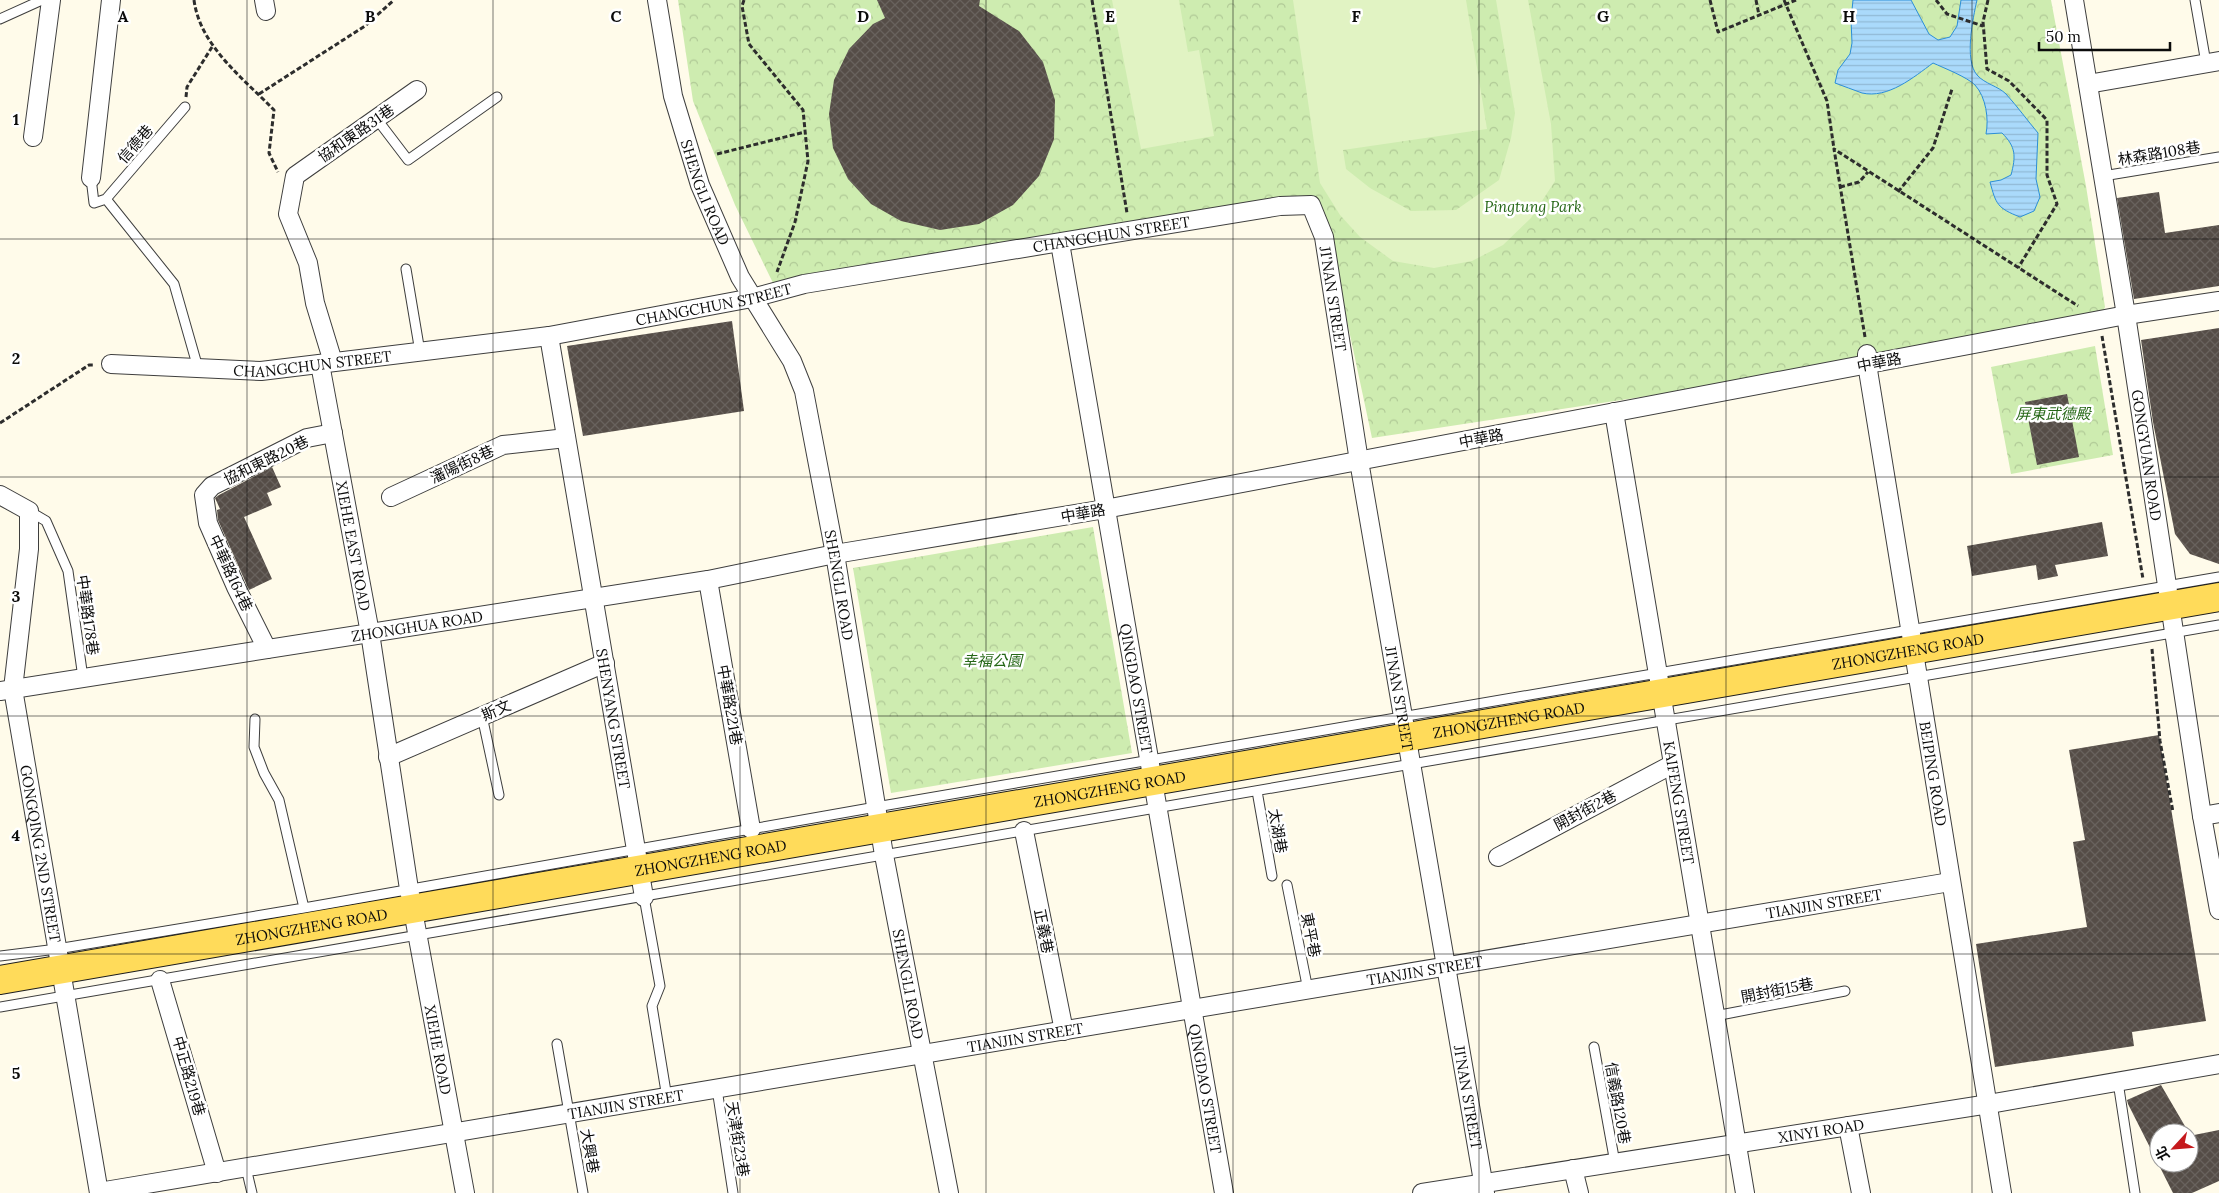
<svg xmlns="http://www.w3.org/2000/svg" width="2219" height="1193" viewBox="0 0 2219 1193" font-family="Lora,'Noto Sans TC',serif">
	<style>
		.park { fill: url(#park-crowns) }
		.pitch { fill: #e1f3c3 }
		.water { fill: url(#water-rules); stroke: #2b8ed8 }
		.building { fill: url(#building-cross-hatch) }
		.lines { fill: none; stroke-linecap: round; stroke-linejoin: round }
		.service-casing { stroke: #3e3e3e; stroke-width: 11 }
		.minor-casing { stroke: #3e3e3e; stroke-width: 20 }
		.primary-casing { stroke: #1c1c1c; stroke-width: 30 }
		.path { stroke: #2d2d2d; stroke-width: 3; stroke-dasharray: 5 2.5; stroke-linecap: butt }
		.service { stroke: #fff; stroke-width: 9 }
		.minor { stroke: #fff; stroke-width: 18 }
		.primary { stroke: #ffdb5a; stroke-width: 28 }
		.grid { fill: none; stroke: #0b0b0b; stroke-width: 1; stroke-opacity: 0.55 }
		.labels { text-anchor: middle; dominant-baseline: central; stroke-width: 5; stroke-linejoin: round; paint-order: stroke }
		.street-label { font-size: 15px; fill: #0b0b0b; stroke: #fff }
		.park-label { font-size: 15px; font-style: italic; fill: #266717; stroke: #fff }
		.grid-label { font-size: 16px; text-anchor: middle; font-weight: bold; fill: #0b0b0b; stroke: #fff; stroke-width: 5; stroke-linejoin: round; paint-order: stroke }
	</style>
	<defs>
		<pattern id="park-crowns" width="20" height="18" patternUnits="userSpaceOnUse" patternTransform="scale(1.25)"><rect width="20" height="18" fill="#ceecb0"/><path d="M2 6a3 3 0 1 1 6 0M12 15a3 3 0 1 1 6 0" fill="none" stroke="#b0c996"/></pattern>
		<pattern id="water-rules" width="6" height="5" patternUnits="userSpaceOnUse" patternTransform="scale(1.25)"><rect width="6" height="5" fill="#aadafb"/><path d="M0 2.5h6" fill="none" stroke="#91bad6"/></pattern>
		<pattern id="building-cross-hatch" width="8" height="8" patternUnits="userSpaceOnUse" patternTransform="scale(1.25)"><rect width="8" height="8" fill="#554d47"/><path d="M0 0l8 8M0 8l8-8" fill="none" stroke="#68625d"/></pattern>
	</defs>
	<rect width="100%" height="100%" fill="#fffbea"/>
	<path class="park" d="M678,0h1373l35,186 19,121 -6,13 -438,74 -289,44 -45,-211 -13,-28 -13,-3 -527,89 -39,-80 -42,-104z
		M2095,346l18,109 -102,19 -20,-107z
		M1093,527l39,226 -241,40 -38,-225z"/>
	<path class="pitch" d="M1112,0h67l9,52 11,-2 15,86 -73,13z
		M1293,0h173l21,129 -144,21 3,19 24,19 41,23 45,-1 43,-30 12,-42 4,-25 -19,-113h32l23,124 4,57 -24,37 -28,27 -31,16 -38,7 -41,-7 -33,-24 -20,-22 -20,-32z"/>
	<path class="water" d="M1853,0h58l18,34 9,6 12,-3 7,-11 4,-26h16c-4,18 -13,60 0,75 8,9 21,11 29,19 11,12 21,26 32,39l-2,46 4,18 -6,14 -14,6c-23,-9 -24,-13 -30,-35l11,-2 10,-5c5,-19 5,-28 -9,-42l-16,1c3,-15 0,-37 -11,-49 -8,-8 -31,-17 -42,-22 -19,14 -45,36 -71,30 -9,-3 -18,-7 -27,-10l3,-13 12,-16 2,-11 -1,-23z"/>
	<path class="building" d="M877,0h103l-1,6 40,25 24,31 12,38 -1,39 -15,37 -26,29 -34,19 -39,6 -39,-9 -30,-17 -23,-25 -15,-31 -4,-34 5,-34 15,-31 24,-25 12,-6z
		M2159,192l6,41 54,-8v61l-85,13 -17,-101z
		M732,321l12,90 -161,25 -16,-90z
		M2219,328v236l-29,-10 -15,-20 -22,-112 -12,-82z
		M2067,394l12,63 -42,8 -12,-63z
		M272,467l9,20 -14,6 5,12 -28,12 28,62 -23,11 -31,-70 -1,-10 3,-1 -5,-11 4,-3z
		M2102,522l6,34 -53,9 3,11 -20,4 -2,-15 -64,11 -5,-30z
		M2159,735l47,286 -74,11 2,14 -139,21 -19,-123 111,-17 -14,-85 12,-2 -16,-90z
		M2161,1085l28,48h-30v30h30v-27l30,-6v51l-27,12h-19l-45,-89 -1,-4z"/>
	<g class="lines">
		<g class="service-casing">
			<path id="service" d="M2195,0l11,63
				M0,19l42,-19
				M376,118l32,42 89,-63
				M2103,176l116,-19
				M91,178l3,25 12,-4 68,85 24,84
				M106,199l79,-92
				M406,269l14,83
				M29,511l17,10 22,50 15,107
				M482,716l17,79
				M255,719l-1,28 10,26 15,27 25,108
				M1257,791l15,85
				M1287,885l21,105
				M644,897l16,89 -8,20 15,92
				M0,956l57,-7 247,-41 572,-101 1343,-230
				M0,1007l2219,-382
				M1715,1016l130,-25
				M557,1044l26,149
				M1594,1047l21,116
				M2118,1082l17,111
				M717,1089l16,104
				M246,1168l6,25"/>
		</g>
		<g class="minor-casing">
			<g id="minor">
				<path d="M264,0l2,11"/>
				<path id="s1" d="M657,0l16,96 27,89 40,92 52,84 12,30 31,163 49,301 65,338"/>
				<path id="s2" d="M2074,0l52,315 76,501 17,94"/>
				<path d="M2088,84l131,-23"/>
				<path d="M33,137l18,-137"/>
				<path d="M91,178l20,-178"/>
				<path id="s3" d="M1060,243l164,950"/>
				<path id="s4" d="M549,336l95,561"/>
				<path id="s5" d="M1867,354v10l135,829"/>
				<path d="M333,362l-18,-59 -7,-40 -20,-49 7,-38 122,-86"/>
				<path id="s6" d="M111,364l150,7 288,-35 203,-38 52,-14 476,-78 31,-1 13,32 35,224 126,732"/>
				<path id="s7" d="M320,364l50,269 39,256 56,304"/>
				<path id="s8" d="M1614,412l131,781"/>
				<path id="s9" d="M0,495l29,16v38l-16,140 86,504"/>
				<path d="M391,497l112,-52 63,-7"/>
				<path d="M708,580l43,249"/>
				<path d="M267,649l-31,-62 -28,-64 -4,-28 8,-9 95,-48 26,-5"/>
				<path id="s10" d="M0,691l708,-111 127,-26 270,-45 1021,-194 93,-14"/>
				<path d="M388,757l217,-94"/>
				<path d="M2202,816l17,-3"/>
				<path d="M1024,831l40,200"/>
				<path d="M1498,857l175,-93"/>
				<path d="M160,980l57,193"/>
				<path d="M1848,1126l13,67"/>
				<path d="M1573,1169l6,24"/>
				<path id="s11" d="M99,1192l1851,-310"/>
				<path id="s12" d="M1422,1193l567,-89 230,-40"/>
			</g>
		</g>
		<g class="primary-casing">
			<g id="primary">
				<path id="s13" d="M0,980l2219,-383"/>
			</g>
		</g>
		<path class="path" d="M194,0c6,46 49,78 80,110l-5,43 9,19
			M744,0l-2,6 7,38 54,66 5,51 -13,61 -18,50
			M1092,0l35,213
			M1710,0l8,32 78,-32
			M1756,0l3,15
			M1784,0l43,101 7,48
			M1936,0l11,14 36,12
			M1988,0l-5,22 4,47 22,12 38,39v55l10,29 -39,64
			M259,94l106,-68 29,-26
			M186,97l1,-10 25,-40
			M717,154l88,-22
			M1840,187l19,-5 9,-10
			M1898,192l35,-44 19,-59
			M2102,336l41,243
			M1865,337l-31,-188 244,157
			M0,423l89,-58h6
			M2152,649l8,92 13,71"/>
		<use href="#service" class="service"/>
		<use href="#minor" class="minor"/>
		<use href="#primary" class="primary"/>
	</g>
	<path class="grid" d="M247,0v1193M493,0v1193M740,0v1193M986,0v1193M1233,0v1193M1479,0v1193M1726,0v1193M1972,0v1193M0,239h2219M0,477h2219M0,716h2219M0,954h2219"/>
	<g class="labels">
		<g class="street-label">
			<text transform="translate(356 133) rotate(-35)">協和東路31巷</text>
			<text transform="translate(135 144) rotate(-49)">信德巷</text>
			<text transform="translate(2159 153) rotate(-9)">林森路108巷</text>
			<text stroke="none"><textPath href="#s1" startOffset="199">SHENGLI ROAD</textPath></text>
			<text stroke="none"><textPath href="#s6" startOffset="1012">CHANGCHUN STREET</textPath></text>
			<text stroke="none"><textPath href="#s6" startOffset="1311">JI'NAN STREET</textPath></text>
			<text stroke="none"><textPath href="#s6" startOffset="608">CHANGCHUN STREET</textPath></text>
			<text stroke="none"><textPath href="#s6" startOffset="202">CHANGCHUN STREET</textPath></text>
			<text transform="translate(1879 362) rotate(-11)">中華路</text>
			<text transform="translate(1481 438) rotate(-11)">中華路</text>
			<text stroke="none"><textPath href="#s2" startOffset="461">GONGYUAN ROAD</textPath></text>
			<text transform="translate(266 460) rotate(-26)">協和東路20巷</text>
			<text transform="translate(462 464) rotate(-25)">瀋陽街8巷</text>
			<text transform="translate(1083 513) rotate(-10)">中華路</text>
			<text stroke="none"><textPath href="#s7" startOffset="185">XIEHE EAST ROAD</textPath></text>
			<text transform="translate(231 573) rotate(65)">中華路164巷</text>
			<text stroke="none"><textPath href="#s1" startOffset="619">SHENGLI ROAD</textPath></text>
			<text transform="translate(88 615) rotate(82)">中華路178巷</text>
			<text stroke="none"><textPath href="#s10" startOffset="422">ZHONGHUA ROAD</textPath></text>
			<text stroke="none"><textPath href="#s13" startOffset="1936">ZHONGZHENG ROAD</textPath></text>
			<text stroke="none"><textPath href="#s3" startOffset="452">QINGDAO STREET</textPath></text>
			<text stroke="none"><textPath href="#s6" startOffset="1716">JI'NAN STREET</textPath></text>
			<text transform="translate(730 705) rotate(80)">中華路221巷</text>
			<text transform="translate(496 710) rotate(-23)">斯文</text>
			<text stroke="none"><textPath href="#s4" startOffset="388">SHENYANG STREET</textPath></text>
			<text stroke="none"><textPath href="#s13" startOffset="1531">ZHONGZHENG ROAD</textPath></text>
			<text stroke="none"><textPath href="#s5" startOffset="425">BEIPING ROAD</textPath></text>
			<text stroke="none"><textPath href="#s13" startOffset="1126">ZHONGZHENG ROAD</textPath></text>
			<text stroke="none"><textPath href="#s8" startOffset="396">KAIFENG STREET</textPath></text>
			<text transform="translate(1585 810) rotate(-28)">開封街2巷</text>
			<text transform="translate(1278 831) rotate(80)">太湖巷</text>
			<text stroke="none"><textPath href="#s9" startOffset="379">GONGQING 2ND STREET</textPath></text>
			<text stroke="none"><textPath href="#s13" startOffset="721">ZHONGZHENG ROAD</textPath></text>
			<text stroke="none"><textPath href="#s11" startOffset="1749">TIANJIN STREET</textPath></text>
			<text stroke="none"><textPath href="#s13" startOffset="316">ZHONGZHENG ROAD</textPath></text>
			<text transform="translate(1044 931) rotate(79)">正義巷</text>
			<text transform="translate(1311 935) rotate(79)">東平巷</text>
			<text stroke="none"><textPath href="#s11" startOffset="1344">TIANJIN STREET</textPath></text>
			<text stroke="none"><textPath href="#s1" startOffset="1024">SHENGLI ROAD</textPath></text>
			<text transform="translate(1777 990) rotate(-11)">開封街15巷</text>
			<text stroke="none"><textPath href="#s11" startOffset="939">TIANJIN STREET</textPath></text>
			<text stroke="none"><textPath href="#s7" startOffset="696">XIEHE ROAD</textPath></text>
			<text transform="translate(189 1076) rotate(74)">中正路219巷</text>
			<text stroke="none"><textPath href="#s3" startOffset="858">QINGDAO STREET</textPath></text>
			<text stroke="none"><textPath href="#s6" startOffset="2121">JI'NAN STREET</textPath></text>
			<text transform="translate(1618 1103) rotate(80)">信義路120巷</text>
			<text stroke="none"><textPath href="#s11" startOffset="534">TIANJIN STREET</textPath></text>
			<text stroke="none"><textPath href="#s12" startOffset="404">XINYI ROAD</textPath></text>
			<text transform="translate(738 1139) rotate(81)">天津街23巷</text>
			<text transform="translate(590 1151) rotate(80)">大興巷</text>
		</g>
		<g class="park-label">
			<text x="1533" y="206">Pingtung Park</text>
			<text x="2053" y="413">屏東武德殿</text>
			<text x="992" y="660">幸福公園</text>
		</g>
	</g>
	<g class="grid-label">
		<text x="123" y="22">A</text>
		<text x="370" y="22">B</text>
		<text x="616" y="22">C</text>
		<text x="863" y="22">D</text>
		<text x="1110" y="22">E</text>
		<text x="1356" y="22">F</text>
		<text x="1603" y="22">G</text>
		<text x="1849" y="22">H</text>
		<text x="16" y="125">1</text>
		<text x="16" y="364">2</text>
		<text x="16" y="602">3</text>
		<text x="16" y="841">4</text>
		<text x="16" y="1079">5</text>
	</g>
	<g transform="translate(2174 1148) rotate(244)"><circle r="24" fill="#ffffff" stroke="#9d9d9d"/>
	<path d="M0-4L9 19L0 12L-9 19Z" fill="#c5191d"/>
	<text y="-8" font-size="14" font-weight="bold" text-anchor="middle" fill="#0b0b0b">北</text>
	</g>
	<path d="M2039 42v8h131v-8" fill="none" stroke="#0b0b0b" stroke-width="2.5"/>
	<text x="2046" y="42" font-size="15" fill="#0b0b0b" stroke="#ffffff" stroke-width="4" paint-order="stroke">50 m</text>
</svg>
